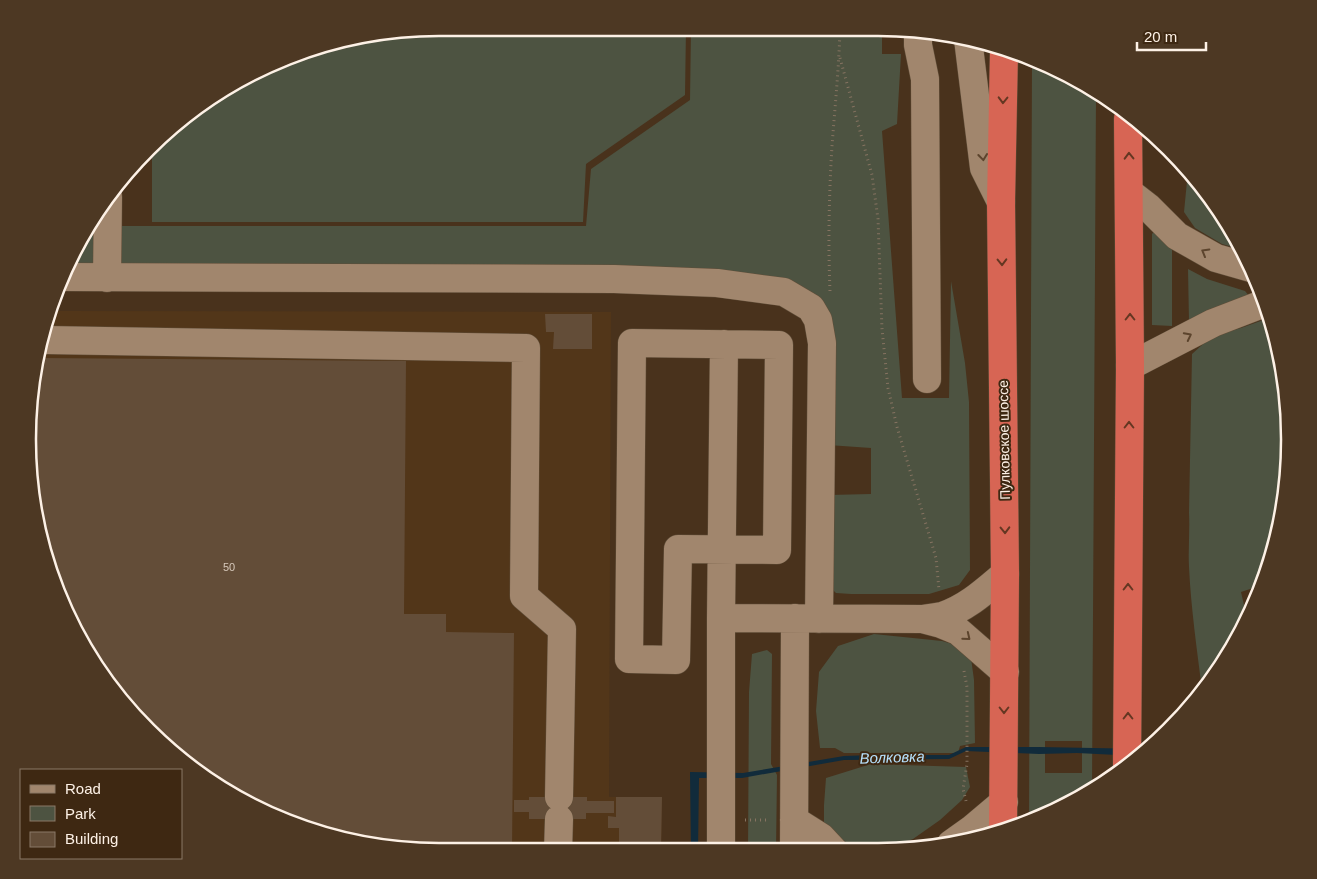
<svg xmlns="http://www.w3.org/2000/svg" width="1317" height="879" viewBox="0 0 1317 879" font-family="Helvetica,sans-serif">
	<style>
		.built { fill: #523619 }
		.green { fill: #4d5341; fill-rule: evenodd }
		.water { fill: #112b3b }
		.building { fill: #634d38 }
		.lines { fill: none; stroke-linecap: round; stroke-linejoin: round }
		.minor-casing { stroke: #604e39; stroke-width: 29 }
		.highway-casing { stroke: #604e39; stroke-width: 29 }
		.path { stroke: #867361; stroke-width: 3; stroke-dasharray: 1 4; stroke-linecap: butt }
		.minor { stroke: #a1866d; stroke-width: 28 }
		.highway { stroke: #d76554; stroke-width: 28 }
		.oneway { stroke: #643722 }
		.oneway2 { stroke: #5c442d }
		.labels { text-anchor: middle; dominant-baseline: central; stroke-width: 4; stroke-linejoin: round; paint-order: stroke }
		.number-label { font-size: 11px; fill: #d6c8ba }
		.street-label { font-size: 14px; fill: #fdf1e6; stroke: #3e2812 }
		.water-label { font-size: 15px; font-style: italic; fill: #b6e1fd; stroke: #3e2812 }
		.rim { fill: none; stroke: #fdf1e6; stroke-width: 2.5 }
	</style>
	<rect width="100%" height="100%" fill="#49321c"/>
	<path class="built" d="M52,311l559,1 -2,485h53l-1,54 -221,1 -292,-121 -65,-86 -48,-125 -7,-108z"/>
	<path class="green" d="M440,28h246l-1,67 -99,69 -3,58h-431v-70l58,-55 97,-48z
		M691,28h191v26h19l-4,70 -15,7 20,267h47l2,-117 14,82 4,39 1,168 -11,15 -30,9h-78l-15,-1 -7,-7v-91l42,-1v-46l-43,-3 -21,-155 -692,-22 1,-42h470l5,-57 99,-69z
		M1032,61l28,9 36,26 -4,694 -57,30 -6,2zM1045,741h37v32h-37z
		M1188,171l32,39 20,39 -18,-5 -27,-16 -11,-16z
		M92,225h4l1,43h-30z
		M1157,228l15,17v81l-20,-1v-91z
		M1188,269l19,10 38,12 5,6 -61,25z
		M1269,318l13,41 7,80 -7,81 -20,65 -21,7 6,26 -27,50 -18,22c-5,-41 -11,-81 -13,-123 -1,-18 1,-36 0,-54l3,-159 20,-18 29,-8z
		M874,634l68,7 21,6 8,11 3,22 1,63 -15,3 -2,7h-114l-9,-5h-15l-4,-37 3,-39 19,-26z
		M767,650l5,4 -1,110 6,11 -1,76 -28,1 1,-160 3,-38z
		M871,764l95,3 4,20 -8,13 -22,20 -27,19 -18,7h-31l-18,-4 -22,-15v-22l2,-27z"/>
	<path class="water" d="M966,747h73l108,2 -9,7 -61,-3 -38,1 -73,-3 -17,8 -105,1 -102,18h-43l-1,73h-7l-1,-79 53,1 101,-17 29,-1h76z"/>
	<path class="building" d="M545,314h47v35h-39l1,-17h-8z
		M41,358l365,3 -2,253h42v18l68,1 -2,219h-72l-81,-8 -102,-35 -109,-78 -65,-86 -48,-125 -7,-108z
		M529,797h58v4h27v12h-28v6h-57v-7h-15v-12h15z
		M616,797h46l-1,55h-42v-24h-11v-12l8,1z"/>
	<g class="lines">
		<g class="minor-casing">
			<path id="minor" d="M918,31v14l7,34 2,300
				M968,39l16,129 17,34
				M1130,193l18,14 29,29 39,22 35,10
				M61,277l553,2 103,4 67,9 27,16 7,12 4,23 -3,276
				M107,278l1,-81
				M45,340l481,8 -2,248 38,33 -3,168
				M632,343l147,2 -2,205 -99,-1 -2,111 -47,-1z
				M1130,366l83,-43 52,-20
				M721,618l3,-274
				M922,619l19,5 17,7 47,41
				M794,820l27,17 14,15
				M951,844l21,-15 32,-27
				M558,852l1,-33
				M721,852v-234l201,1c7,-1 14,-2 20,-3 25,-8 44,-26 63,-42
				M794,852l1,-234"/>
		</g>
		<g class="highway-casing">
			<path id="highway" d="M1127,765l3,-399 -2,-247
				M1003,830l2,-256 -4,-372 3,-151"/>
		</g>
		<path class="path" d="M840,58l32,117 6,44 4,110 6,59 9,39 39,131 3,32
			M830,291c-2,-48 -1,-96 2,-145 3,-40 7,-79 8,-118
			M964,671l3,16v77l-4,25 3,12
			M745,820h24"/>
		<use href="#minor" class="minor"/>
		<use href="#highway" class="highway"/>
	</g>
	<defs><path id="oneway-chevron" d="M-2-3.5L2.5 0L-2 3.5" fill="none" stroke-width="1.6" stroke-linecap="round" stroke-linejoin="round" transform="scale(1.25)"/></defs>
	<g class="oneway">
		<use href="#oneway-chevron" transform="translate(1003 100) rotate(91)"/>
		<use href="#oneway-chevron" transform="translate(1129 156) rotate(-91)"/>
		<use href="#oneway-chevron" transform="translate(1002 262) rotate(89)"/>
		<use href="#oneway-chevron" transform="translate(1130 317) rotate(-90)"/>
		<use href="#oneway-chevron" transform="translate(1129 425) rotate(-90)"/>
		<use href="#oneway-chevron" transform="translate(1005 530) rotate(89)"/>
		<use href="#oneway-chevron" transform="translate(1128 587) rotate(-90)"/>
		<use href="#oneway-chevron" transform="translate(1004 710) rotate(90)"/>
		<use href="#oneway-chevron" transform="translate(1128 716) rotate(-90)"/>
	</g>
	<g class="oneway2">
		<use href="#oneway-chevron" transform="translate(983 157) rotate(83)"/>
		<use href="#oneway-chevron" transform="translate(1205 252) rotate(-150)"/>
		<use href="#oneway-chevron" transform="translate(1188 336) rotate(-27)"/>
		<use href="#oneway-chevron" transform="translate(967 637) rotate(39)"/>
	</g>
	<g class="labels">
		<g class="number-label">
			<text x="229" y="567">50</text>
		</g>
		<g class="street-label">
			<text transform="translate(1004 440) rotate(-91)">Пулковское шоссе</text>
		</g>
		<g class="water-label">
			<text transform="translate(892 757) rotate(-2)">Волковка</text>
		</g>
	</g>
	<path d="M0 0H1317V879H0ZM439 36H878A403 403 0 0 1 1281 439V440A403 403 0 0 1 878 843H439A403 403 0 0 1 36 440V439A403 403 0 0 1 439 36Z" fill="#4d3823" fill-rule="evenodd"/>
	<path class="rim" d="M439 36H878A403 403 0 0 1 1281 439V440A403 403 0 0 1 878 843H439A403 403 0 0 1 36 440V439A403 403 0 0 1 439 36Z"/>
	<rect x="20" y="769" width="162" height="90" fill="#3e2812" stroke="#8a7867"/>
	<rect x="30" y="785" width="25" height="8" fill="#a1866d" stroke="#8a7867"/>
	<text x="65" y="794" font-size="15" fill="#fdf1e6">Road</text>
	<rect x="30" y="806" width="25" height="15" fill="#4d5341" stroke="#8a7867"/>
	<text x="65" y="819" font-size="15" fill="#fdf1e6">Park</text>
	<rect x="30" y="832" width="25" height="15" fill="#634d38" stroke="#8a7867"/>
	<text x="65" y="844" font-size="15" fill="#fdf1e6">Building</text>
	<path d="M1137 42v8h69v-8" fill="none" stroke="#fdf1e6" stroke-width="2.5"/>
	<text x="1144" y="42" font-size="15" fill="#fdf1e6" stroke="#3e2812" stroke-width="4" paint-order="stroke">20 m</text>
</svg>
